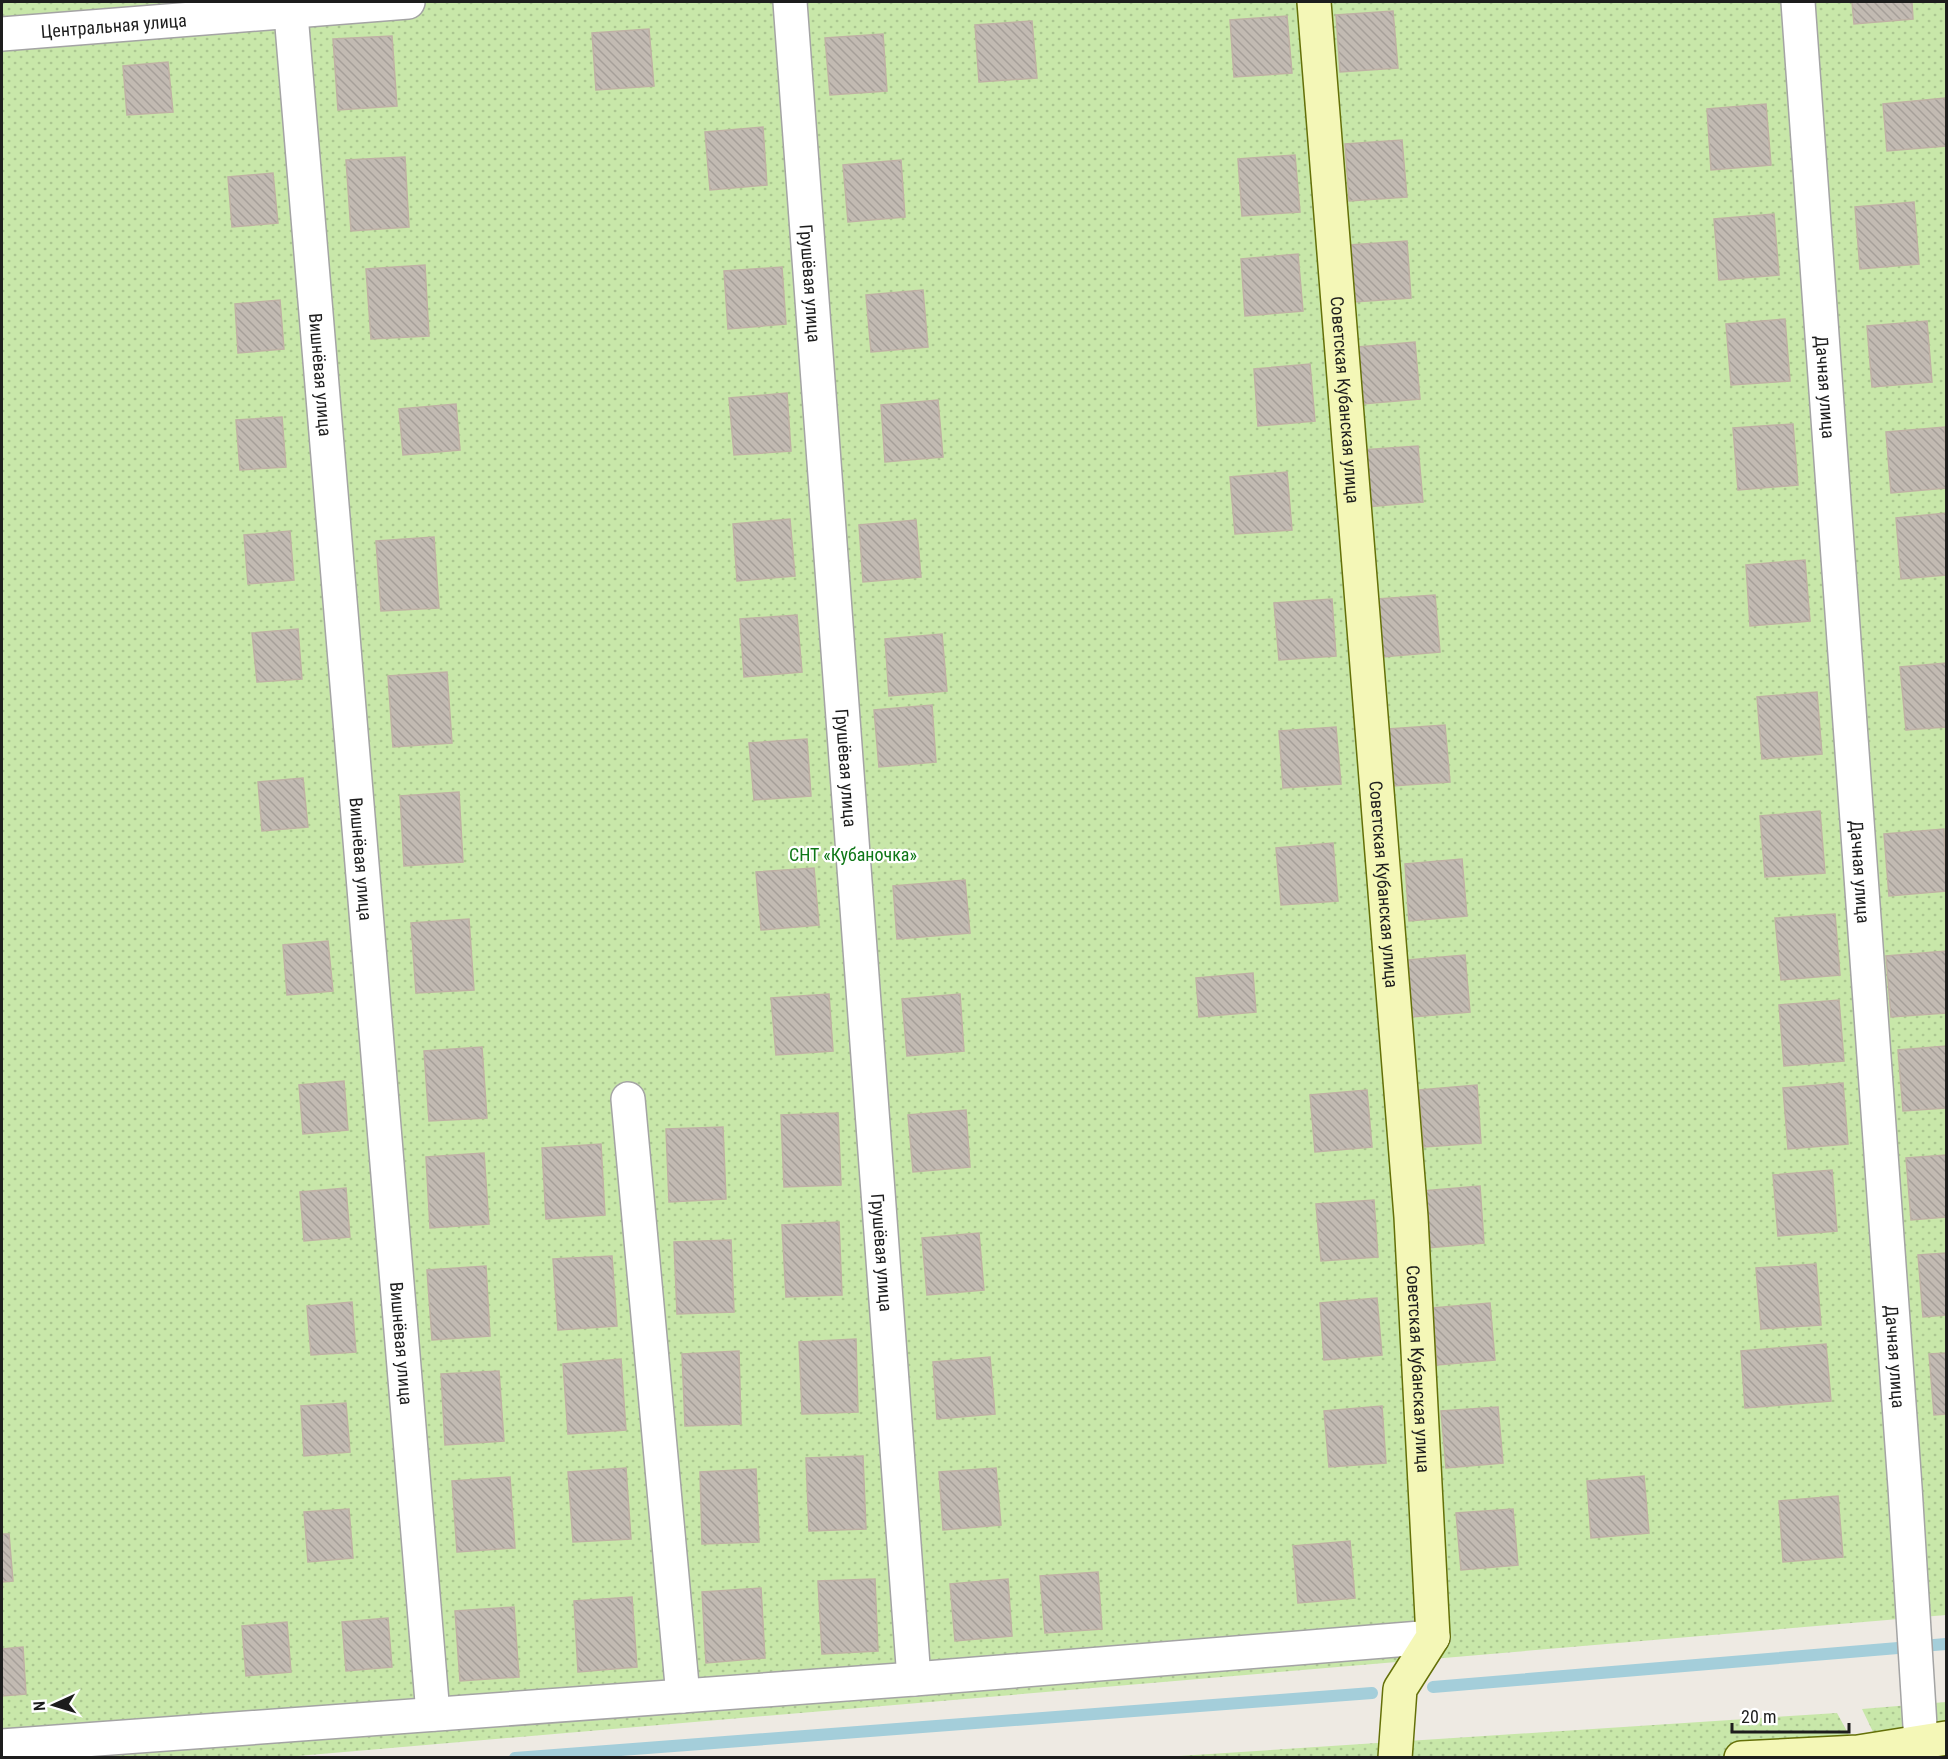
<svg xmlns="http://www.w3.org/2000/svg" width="1948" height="1759" viewBox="0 0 1948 1759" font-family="'Roboto Condensed',sans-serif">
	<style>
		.garden { fill: url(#garden-dots) }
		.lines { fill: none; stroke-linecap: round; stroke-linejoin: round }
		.stream { stroke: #a4ceda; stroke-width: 12 }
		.building { fill: url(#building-back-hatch); stroke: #bfb1a5; stroke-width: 1.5 }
		.street-casing { stroke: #a4a4a4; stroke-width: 36 }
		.secondary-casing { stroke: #647008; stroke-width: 36 }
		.street { stroke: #fff; stroke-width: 33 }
		.secondary { stroke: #f4f7b7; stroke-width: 33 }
		.labels { text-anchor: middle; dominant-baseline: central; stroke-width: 4.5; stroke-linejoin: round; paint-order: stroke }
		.street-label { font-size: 18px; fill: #1d1d1d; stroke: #fff }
		.park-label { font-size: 18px; fill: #0e7717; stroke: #fff }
	</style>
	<defs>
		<pattern id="garden-dots" width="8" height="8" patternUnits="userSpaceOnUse" patternTransform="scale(1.5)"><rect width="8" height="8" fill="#c8e7a9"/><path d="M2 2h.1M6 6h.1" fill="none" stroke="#abc691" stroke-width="1.8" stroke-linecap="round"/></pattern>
		<pattern id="building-back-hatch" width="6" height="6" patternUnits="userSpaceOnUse" patternTransform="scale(1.5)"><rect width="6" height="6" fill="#c2bab2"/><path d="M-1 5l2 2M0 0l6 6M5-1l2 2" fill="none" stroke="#a69f99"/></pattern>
	</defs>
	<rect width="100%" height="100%" fill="#eeeae3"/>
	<path class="garden" d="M2,2h1944v1613l-1660,142 -284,1z
		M1946,1702v55h-61l-23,-48z
		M1837,1713l24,44 -713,1z"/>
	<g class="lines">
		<path class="stream" d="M1433,1687l513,-43
			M515,1758l857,-65"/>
	</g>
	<path class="building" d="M1852,2h60l1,17 -59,5z
		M1393,11l5,57 -58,4 -4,-57z
		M1287,16l5,57 -58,4 -4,-57z
		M1032,21l5,57 -58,4 -4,-57z
		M649,29l5,57 -58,4 -4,-57z
		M883,34l4,57 -57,4 -5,-57z
		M392,36l5,70 -59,4 -5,-71z
		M168,62l5,50 -46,3 -4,-49z
		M1945,98l1,48 -59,5 -4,-47z
		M1766,104l5,61 -60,5 -4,-61z
		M763,127l4,58 -57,5 -5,-58z
		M1402,140l5,57 -58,4 -4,-57z
		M1295,155l5,57 -58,4 -4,-57z
		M405,157l4,70 -58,4 -5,-71z
		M901,160l4,57 -57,5 -5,-57z
		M273,173l5,50 -46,4 -4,-50z
		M1914,202l5,62 -59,5 -5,-62z
		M1774,214l5,61 -60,5 -5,-61z
		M1407,241l4,57 -57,4 -5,-57z
		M1298,254l5,57 -58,5 -4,-57z
		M425,265l4,71 -58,3 -5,-70z
		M782,267l4,57 -58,5 -4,-58z
		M923,290l5,57 -57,5 -5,-57z
		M280,300l4,49 -46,4 -3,-49z
		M1785,319l5,62 -59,4 -5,-61z
		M1927,321l5,61 -60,5 -5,-61z
		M1415,342l5,57 -58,5 -4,-57z
		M1310,364l5,57 -57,5 -4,-57z
		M787,393l4,58 -57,4 -5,-57z
		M938,400l5,57 -58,5 -4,-57z
		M456,404l4,46 -57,5 -4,-46z
		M282,417l4,50 -46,3 -4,-50z
		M1793,424l5,61 -60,5 -5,-62z
		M1945,427l1,61 -55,5 -5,-61z
		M1418,446l5,56 -57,5 -5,-57z
		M1287,472l5,58 -57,4 -5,-57z
		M1946,513v62l-45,4 -5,-61z
		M790,519l5,57 -58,5 -4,-57z
		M916,520l5,57 -58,5 -4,-57z
		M290,531l4,49 -46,4 -4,-49z
		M434,537l5,71 -58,3 -5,-70z
		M1805,560l5,61 -60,5 -4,-61z
		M1435,595l5,57 -58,5 -5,-58z
		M1332,599l4,57 -57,4 -5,-57z
		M797,615l5,57 -58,5 -4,-58z
		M298,629l4,50 -45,3 -5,-49z
		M942,634l5,57 -58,5 -4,-57z
		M1946,663v64l-40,3 -6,-63z
		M447,672l5,71 -59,4 -5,-71z
		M1817,692l5,62 -60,5 -5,-62z
		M932,705l4,57 -57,5 -5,-57z
		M1445,725l5,57 -58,4 -4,-57z
		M1336,727l5,57 -58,4 -4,-57z
		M807,739l4,57 -57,4 -5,-57z
		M303,778l5,49 -46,4 -4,-49z
		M459,792l4,70 -59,4 -4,-70z
		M1820,811l5,62 -60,4 -5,-61z
		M1944,829l2,62 -57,5 -5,-62z
		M1333,843l5,58 -57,4 -5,-57z
		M1462,859l5,57 -58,5 -4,-57z
		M814,868l5,57 -58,5 -5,-58z
		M965,880l5,53 -73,6 -4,-53z
		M1835,914l5,61 -59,5 -6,-62z
		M469,919l5,71 -58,3 -5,-70z
		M328,941l5,50 -46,4 -4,-50z
		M1946,951v62l-55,4 -5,-61z
		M1465,955l5,57 -58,5 -4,-57z
		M1253,973l3,39 -57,5 -3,-39z
		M829,994l4,57 -57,4 -5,-57z
		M960,994l4,57 -57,5 -5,-57z
		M1839,1000l5,61 -60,5 -5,-61z
		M1946,1046v62l-43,3 -5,-61z
		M482,1047l5,71 -58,3 -5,-70z
		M344,1081l4,49 -45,4 -4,-49z
		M1843,1083l5,61 -60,5 -5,-61z
		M1477,1085l4,58 -57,4 -5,-57z
		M1367,1090l5,57 -57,5 -5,-57z
		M966,1110l4,57 -57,5 -5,-57z
		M838,1113l3,72 -57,2 -3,-72z
		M723,1127l3,72 -57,3 -3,-73z
		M601,1144l4,71 -59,4 -4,-71z
		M484,1153l5,71 -59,4 -4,-71z
		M1946,1155v62l-35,3 -5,-62z
		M1832,1170l5,61 -59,5 -5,-61z
		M1480,1186l4,57 -57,5 -5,-57z
		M346,1188l4,49 -46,4 -4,-49z
		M1374,1200l4,57 -57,4 -5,-57z
		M839,1222l3,73 -56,2 -4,-72z
		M979,1233l5,57 -57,5 -5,-57z
		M731,1240l3,72 -57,2 -3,-72z
		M1946,1253v62l-23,2 -5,-62z
		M612,1256l5,70 -59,4 -5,-71z
		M1816,1264l5,61 -60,4 -5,-61z
		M486,1266l4,70 -58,4 -5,-70z
		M1377,1298l5,57 -58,5 -4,-57z
		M352,1302l4,50 -45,3 -4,-49z
		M1490,1303l5,57 -58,5 -5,-57z
		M856,1339l2,73 -56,2 -3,-72z
		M1826,1344l5,57 -86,7 -4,-57z
		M739,1351l2,73 -56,2 -3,-72z
		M1946,1353v61l-12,1 -5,-61z
		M990,1357l5,57 -58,5 -4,-57z
		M621,1359l5,71 -58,4 -5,-70z
		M499,1371l5,70 -59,4 -4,-71z
		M346,1403l4,49 -46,4 -3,-50z
		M1382,1406l4,57 -57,4 -5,-56z
		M1498,1407l5,56 -57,5 -5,-57z
		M863,1456l3,73 -57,2 -3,-73z
		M626,1468l5,71 -58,3 -5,-70z
		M996,1468l5,57 -58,5 -4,-58z
		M756,1469l3,73 -57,2 -2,-72z
		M1644,1476l5,57 -58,5 -4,-57z
		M510,1477l5,71 -58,4 -5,-71z
		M1838,1496l5,61 -60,5 -4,-61z
		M349,1509l4,49 -45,4 -4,-50z
		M1513,1509l5,56 -57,5 -5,-57z
		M2,1534h7l4,47 -11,1z
		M1350,1541l5,57 -57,5 -5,-57z
		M1098,1572l4,57 -57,4 -5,-57z
		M875,1579l3,72 -56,3 -4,-73z
		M1008,1579l4,57 -57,5 -5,-57z
		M761,1588l4,70 -59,5 -4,-71z
		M632,1597l5,70 -59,5 -4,-71z
		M514,1607l5,70 -59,4 -5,-70z
		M388,1618l4,49 -46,4 -4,-49z
		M287,1622l4,50 -45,4 -4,-50z
		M23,1647l3,47 -24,2v-47z"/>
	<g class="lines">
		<g class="street-casing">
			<g id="street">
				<path id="s1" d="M290,2l143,1712"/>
				<path id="s2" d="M790,2l124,1677"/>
				<path id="s3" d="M1798,2l107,1485 16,255"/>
				<path id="s4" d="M2,34l406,-32"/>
				<path d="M628,1099l55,597"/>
				<path d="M2,1746l912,-67 519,-42"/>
			</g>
		</g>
		<g class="secondary-casing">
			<g id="secondary">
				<path id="s5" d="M1314,2l97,1215 22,420 -33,52 -5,69"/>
				<path d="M1741,1758l117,-6 88,-14"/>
			</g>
		</g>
		<use href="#street" class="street"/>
		<use href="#secondary" class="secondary"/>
	</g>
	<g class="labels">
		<g class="street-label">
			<text stroke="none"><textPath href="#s4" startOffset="112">Центральная улица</textPath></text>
			<text stroke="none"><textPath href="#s2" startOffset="282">Грушёвая улица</textPath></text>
			<text stroke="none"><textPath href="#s1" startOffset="374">Вишнёвая улица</textPath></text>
			<text stroke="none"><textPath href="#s3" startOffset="386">Дачная улица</textPath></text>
			<text stroke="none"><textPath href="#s5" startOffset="399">Советская Кубанская улица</textPath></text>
			<text stroke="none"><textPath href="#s2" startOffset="768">Грушёвая улица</textPath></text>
			<text stroke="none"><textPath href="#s1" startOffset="860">Вишнёвая улица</textPath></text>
			<text stroke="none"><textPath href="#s3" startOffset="872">Дачная улица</textPath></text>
			<text stroke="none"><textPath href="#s5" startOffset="885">Советская Кубанская улица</textPath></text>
			<text stroke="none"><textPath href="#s2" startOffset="1254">Грушёвая улица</textPath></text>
			<text stroke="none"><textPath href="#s1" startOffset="1346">Вишнёвая улица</textPath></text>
			<text stroke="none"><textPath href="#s3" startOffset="1358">Дачная улица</textPath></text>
			<text stroke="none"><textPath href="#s5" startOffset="1371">Советская Кубанская улица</textPath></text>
		</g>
		<g class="park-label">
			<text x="853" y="854">СНТ «Кубаночка»</text>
		</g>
	</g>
	<rect width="1948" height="1759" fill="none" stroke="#1d1d1d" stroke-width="6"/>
	<g transform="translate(54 1705) rotate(266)" stroke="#ffffff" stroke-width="4.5" paint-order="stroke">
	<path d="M0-4.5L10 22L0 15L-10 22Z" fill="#1d1d1d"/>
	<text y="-9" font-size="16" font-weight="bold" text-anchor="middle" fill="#1d1d1d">N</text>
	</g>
	<path d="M1732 1723v9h117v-9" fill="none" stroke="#1d1d1d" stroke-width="3"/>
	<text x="1741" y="1723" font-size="18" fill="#1d1d1d" stroke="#ffffff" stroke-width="4.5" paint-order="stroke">20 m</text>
</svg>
